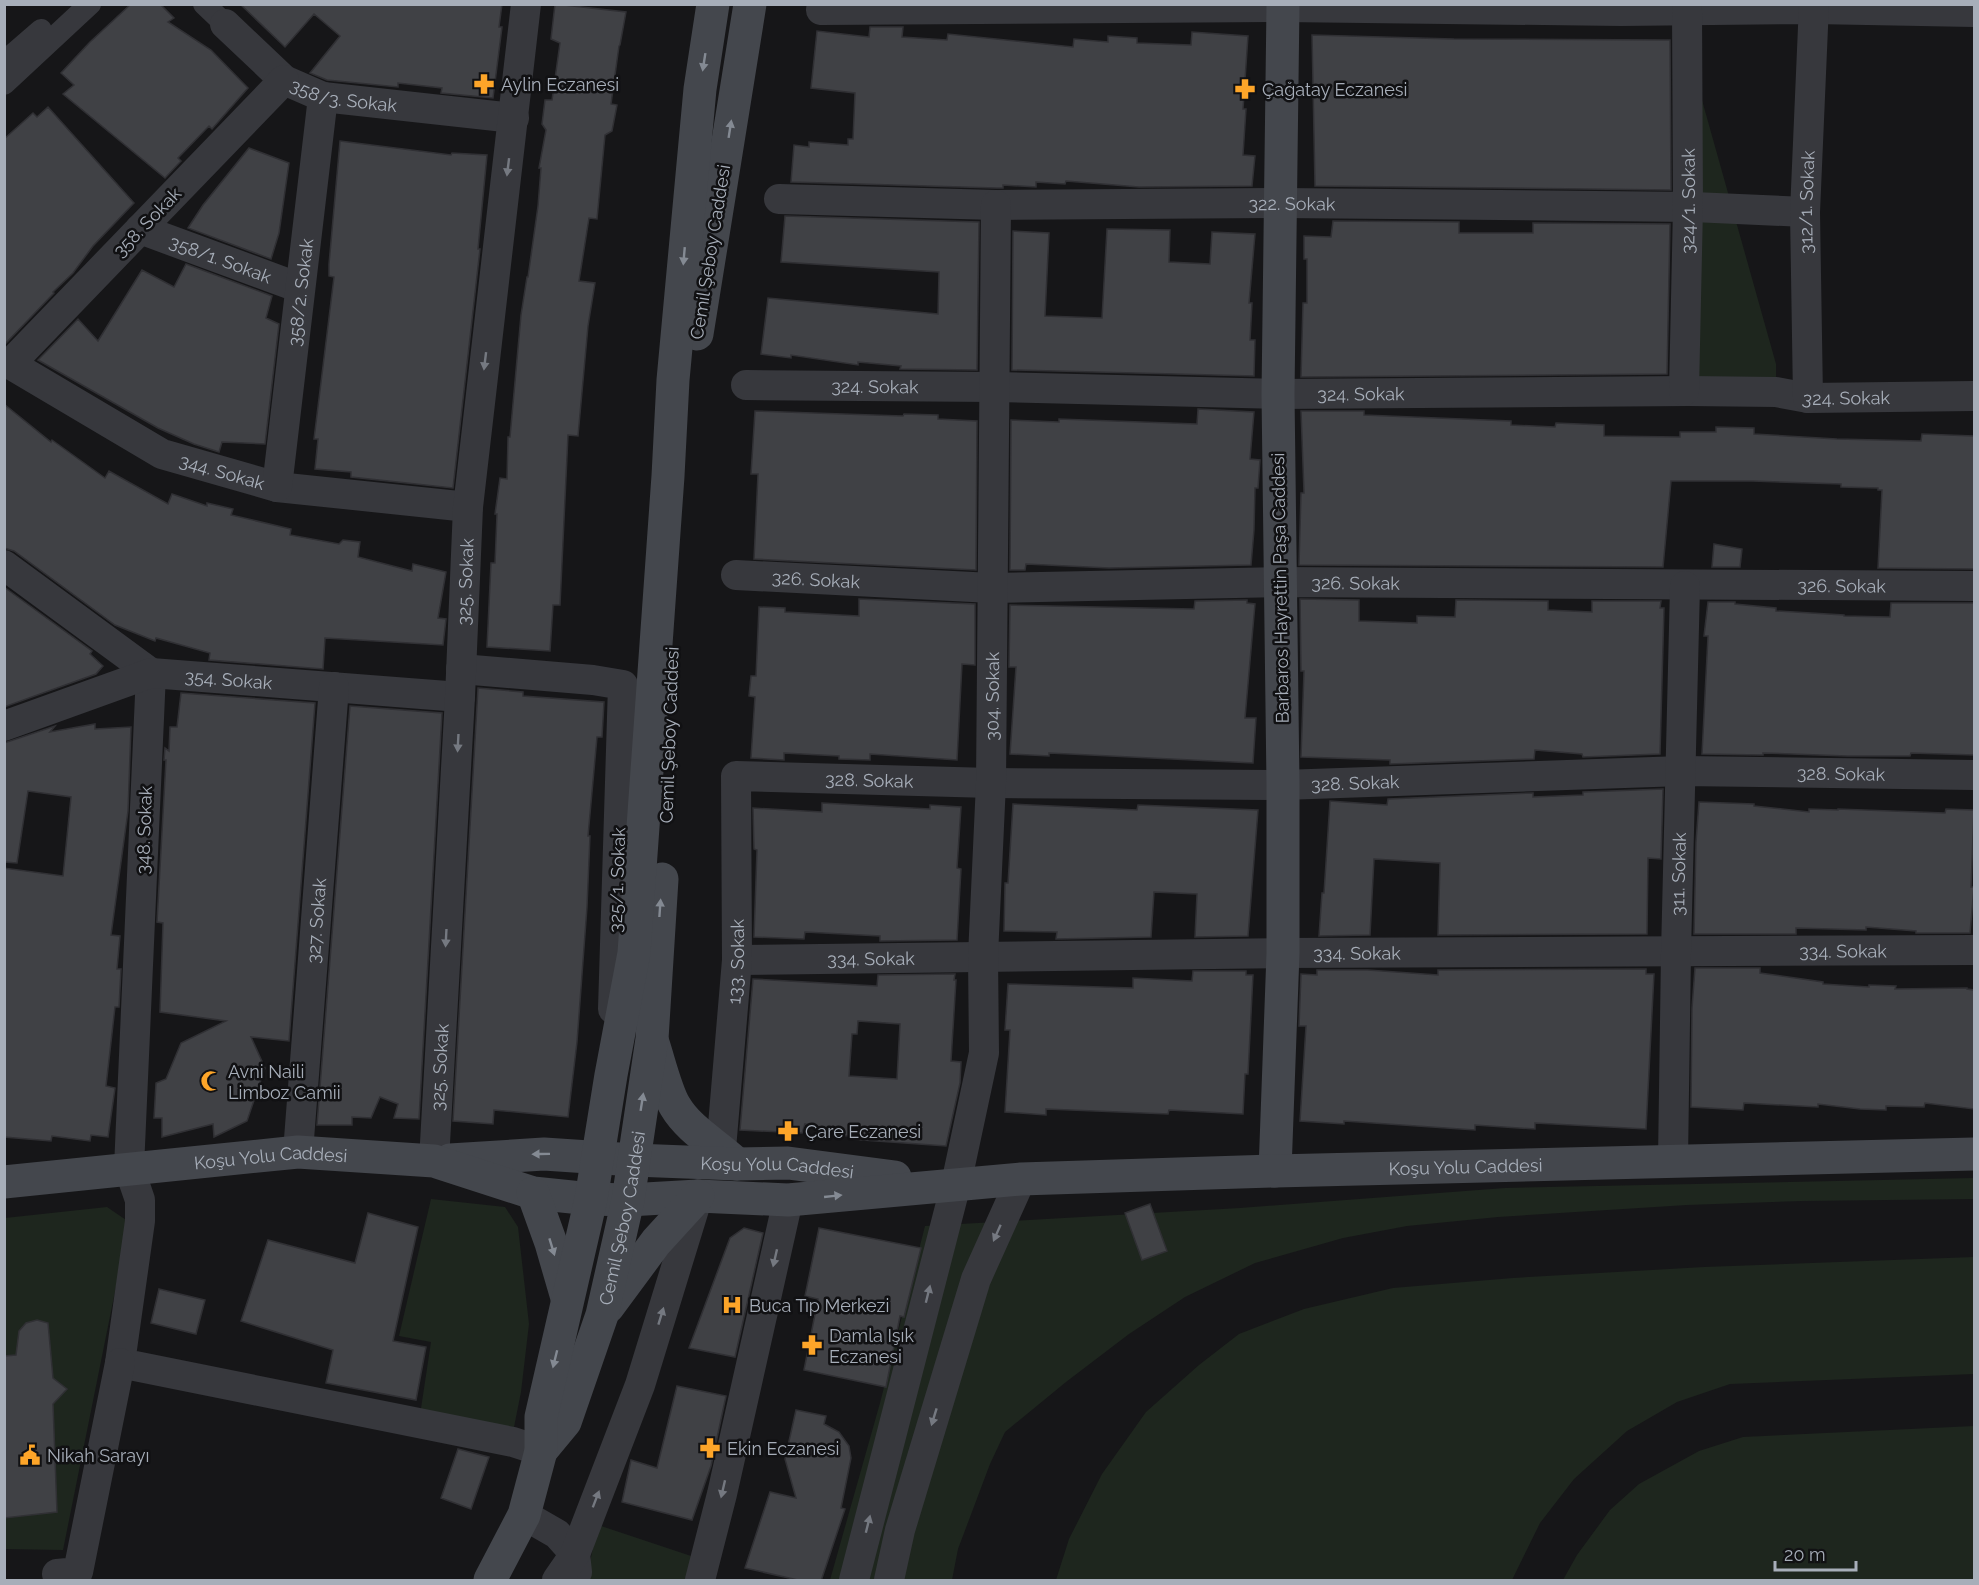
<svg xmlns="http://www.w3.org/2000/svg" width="1979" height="1585" viewBox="0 0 1979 1585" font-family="Raleway,sans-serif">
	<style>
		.green { fill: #1e261e }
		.building { fill: #404145; stroke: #303034; stroke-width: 1.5; fill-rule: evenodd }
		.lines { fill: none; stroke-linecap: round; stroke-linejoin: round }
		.pedestrian { stroke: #37383d; stroke-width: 22 }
		.minor { stroke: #37383d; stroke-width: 30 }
		.secondary { stroke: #44474d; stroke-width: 33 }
		.oneway { fill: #848a93 }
		.oneway2 { fill: #757981 }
		.labels { text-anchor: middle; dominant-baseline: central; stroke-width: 5; stroke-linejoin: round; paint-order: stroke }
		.poi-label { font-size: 18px; fill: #a7aeb9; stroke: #111113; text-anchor: start }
		.street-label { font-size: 18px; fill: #a7aeb9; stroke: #111113 }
	</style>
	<rect width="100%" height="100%" fill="#161618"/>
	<path class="green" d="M1677,11l99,353v28l-87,-1 -16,-185z
		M1974,1178v21l-172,2 -115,4 -189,12 -91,9 -64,12 -88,25 -70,34 -56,37 -63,48 -61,50 -15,32 -32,85 -6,31h-122l50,-177 45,-177 315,-18 265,-20z
		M431,1199l74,8 13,20 11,97 -8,68 -7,35 -94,-12 11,-73 -32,-6z
		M107,1207l22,15 -66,328 -58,-1v-331z
		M1974,1257v117l-244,10 -53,18 -50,29 -53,48 -34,44 -28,57h-456l13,-41 33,-65 44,-62 53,-47 40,-31 65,-25 89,-21 120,-10 191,-11z
		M1974,1426v154h-411l14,-25 33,-45 29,-26 60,-33 44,-14z
		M598,1525l99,33 -6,22h-105z"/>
	<path class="building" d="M131,4h29l14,14 -6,4 43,28 37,38 -36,41 -3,-3 -31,32 3,3 -16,17 -102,-84 11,-9 -13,-12 29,-31z
		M240,4h262l-3,23h3l-9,71 -52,-5 1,-5 -44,-5v4l-71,-7 -17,-7 30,-37 -26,-22 -29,33z
		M555,4l71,8 -6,33 -1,1 -8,58 6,1 -5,26 -7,4 -8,84 -8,-1 -10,63 16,2 -7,43 -10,110 -10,-1 -8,170h-7l-3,46 -63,-4 4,-84h4l2,-49h-2l5,-36 7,1 1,-42h2l11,-122 6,-38h1l10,-71 3,-38h-2l7,-38 -4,-6 3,-24h7l8,-57 -9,-4z
		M870,27h33l-1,10 45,3 1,-6 125,13 1,-8 34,3v-6l29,2v5l54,2 1,-13 56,4 -5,73h3l-3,46 12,1 -3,30 -113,1 -73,-6 -1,3 -29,-2v5l-33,-2v3h-7l-205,-6 3,-37 15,2v-5l39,3v-6h5l2,-46 -44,-5 6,-57 52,6z
		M1312,35l142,4 216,1 1,150 -356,-4z
		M48,107l86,96 -41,43 -20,27 -20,19 1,1 -48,50 -2,-1v-203l29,-26 4,4z
		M340,141l111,14 1,-2 35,2 -9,94h2l-27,239 -102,-11v-5l-36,-3 3,-30h-4l20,-162 -5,-1v-12z
		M249,148l40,15 -10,70 -8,26 -83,-31 15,-23z
		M785,216l194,6 -2,148 -77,-1 1,-3 -43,-4v3l-67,-10v3l-30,-4 7,-56 170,16 1,-42 -158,-10z
		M1333,221l126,1v11h74v-10l137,1 -3,150 -366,3 2,-74h4v-44h-3v-23l27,1z
		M1107,229l63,1 -1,32 41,2 2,-32 43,2 -6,69h3l-2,37h5l-1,36 -242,-6 1,-139 36,2 -4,83 57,2z
		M186,264l86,32 -6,22 13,6 -14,120 -43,-2 -3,10 -25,-8 -36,-16 -120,-68 40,-41 20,22 44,-71 32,17z
		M4,404l47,38 1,-2 53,38 4,-7 59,33 4,-10 35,12v-3l26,6 -2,6 60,14 -1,6 49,9 4,-4 17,2 -2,15 54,14 1,-7 33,8 -8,46 8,1 -3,26 -118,-7 -2,31 -114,-9 1,-7 -54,-15 -1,3 -40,-16 -101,-74 -10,-3z
		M1198,409l56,3 -4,47 10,1 -2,28h-3l-1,42 -3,35 -142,3 -83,-4 -1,6h-15l1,-150 48,2v-3l138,5z
		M755,411l148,5 1,-2 34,1v4l39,2 -1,149 -222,-11 4,-85h-7z
		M1301,411h63v4l147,6v4l44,2 1,-4 48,2v11l76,1v-5h36v-5l38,1v6l83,5 84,2 1,-7 52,2v133l-96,-1 4,-78h-4v-2l-37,-1v-3l-89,-3h-81l-8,86 -364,-2 2,-72h3z
		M1714,544l28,5 -2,18h-28z
		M4,587l88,64 -2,3 13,12 -7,8 -92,33z
		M859,599l116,5v61l-13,-1 -5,96 -87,-6v6l-31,-1v-3l-55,-3v7l-33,-2 4,-61 -6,-1 2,-20h5l3,-69 26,1v4l74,4z
		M1300,599l59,1v21l58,2v-7l38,1 1,-17 92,1v9l44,2v-11h69l-1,7h4l-4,146 -77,3 -1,-3 -47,-4 -1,9 -144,5v-4l-89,-3 3,-86h-3z
		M1247,600v3l8,1 -10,114h11l-3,45 -204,-10v3l-39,-2 6,-87h-7l1,-62 184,4 1,-8z
		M1708,602h27v2l41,4v3l68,4v1l46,1 1,-14h83v152l-63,-2 -1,3h-63l-84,-3v2l-61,-1 6,-118h-4z
		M478,688l45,4v4l81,6 -2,35h-5l-9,99h2l-3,71 -10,135 -9,75 -74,-7 -1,14 -40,-3z
		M181,693l134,10 -26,338 -38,-4 14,31 -18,53 -33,16 -1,-13 -51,13v-19h-8l2,-35 10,-4 15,-36 45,-22 -66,-9 3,-89 -6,-1 9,-162h-2l1,-12 4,3 1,-24h7z
		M350,706l92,7 -23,406 -25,-1 4,-14 -18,-7 -9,21 -19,-1v8h-35z
		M95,724v5l36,-2 -3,84 -17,124 9,1 -3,33h4l-2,38h-4l-9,79 9,2 -7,49 -17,-2 -1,6 -38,-5 -1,5 -47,-4v-269l59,8 8,-79 -43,-6 -11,72 -13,-1v-119l51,-17 -5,6z
		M1663,789l-2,70 -13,-1 -1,76 -209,1 2,-72 -66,-4 -4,76 -51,1 3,-43h2l6,-92 57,4 1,-6 145,-6v4l50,-2v-3z
		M1699,802l55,2v2l55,6v-3l29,1v-1l107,4 1,-4 28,1 -3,77h3l-4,46h-54v-2l-50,-4v3l-70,-2v6h-102l2,-92z
		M822,803l108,6v-4l31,2 -4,61 4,1 -4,71 -77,1v-5l-75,-4 -1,7 -50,-2 3,-87 -3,-1 -1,-41 69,4z
		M1013,804l124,6 1,-5 120,5 -10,126 -53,1 2,-43 -43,-2 -3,45 -95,2 1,-7 -53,-1 1,-48h3z
		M1695,968h65v5l63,9v2l46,3v-2l27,1 -1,3 72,-1v1l7,1v119l-49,-6 -1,4 -38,-1v4l-26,-1 -42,-5v3l-74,-4 -1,7 -52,-3 1,-99z
		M1646,969v5h8l-8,155 -111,-6v6l-60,-4v5l-131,-9v3l-44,-3 6,-95h-7l2,-52 16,1v-5h51l70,5v-5z
		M1193,971h53v4h7l-5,99h-3l-2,40 -74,-4 -1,4 -122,-5v6l-41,-3 5,-82h-5l3,-46 125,4v-10l59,3z
		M955,974l-1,6h2l-5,81 10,1 -1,21 -14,63 -97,-7v-3l-11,-1 1,-3 -34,-8 -3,9 -62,-3 13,-151 124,7 1,-11zM858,1021l42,3 -3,55 -48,-3 3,-42h5z
		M1150,1204l17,47 -25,9 -17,-47z
		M368,1213l50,14 -25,114 33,6 -10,53 -90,-17 7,-33 -92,-29 27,-81 87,23z
		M744,1228l19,5 -28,124 -46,-9 41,-110z
		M819,1228l102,20 -17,69 -4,-1 -14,71 -82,-17 14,-71 -13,-3z
		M159,1289l46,11 -9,34 -45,-11z
		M37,1320l11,3 5,55 14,11 -14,15 4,108 -53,6v-162l12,-1 3,-24 7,-8z
		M677,1386l49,10 -15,70 -19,54 -70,-18 9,-42 26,8z
		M796,1410l30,6 -2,8 15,8 10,14 2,12 -10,50 4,1 -24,72h-19l-57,-13 25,-76 26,6 -11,-39z
		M458,1449l31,8 -18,52 -30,-11z"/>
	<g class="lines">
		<path class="pedestrian" d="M204,4l21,20
			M4,62l37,-32
			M4,84l86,-80"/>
		<g class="minor">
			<path d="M822,4l-1,6 462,-3 338,4 193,-2 160,3"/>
			<path id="s1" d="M225,24l59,56 39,17 191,21"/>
			<path id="s2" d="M284,80l-274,284 152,90 115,33 191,20"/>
			<path id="s3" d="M779,199l217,6 286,-2 411,4 112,5"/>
			<path id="s4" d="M140,229l160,59"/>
			<path id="s5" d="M746,385l248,2 284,7 411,-3 87,1 32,6 166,-2"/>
			<path id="s6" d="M1684,391l4,-184 -1,-196"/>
			<path id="s7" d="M1808,398l-3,-186 9,-208"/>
			<path id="s8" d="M277,487l46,-390"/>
			<path d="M4,565l147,108"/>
			<path id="s9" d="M736,575l256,13 287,-6 695,4"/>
			<path d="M461,669l132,11 30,5 -10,324"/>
			<path d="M151,673l-22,495 11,32v21l-20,142 393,79 28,9"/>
			<path id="s10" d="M4,726l147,-53 309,24"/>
			<path id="s11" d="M737,960l546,-7 691,-3"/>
			<path id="s12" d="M721,1149l16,-189 -1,-184 255,7 292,2 399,-14 292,4"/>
			<path id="s13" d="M298,1152l36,-465"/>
			<path id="s14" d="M1673,1160l3,-207 9,-367"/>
			<path id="s15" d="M434,1161l26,-464 8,-190 58,-503"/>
			<path d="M524,1515l33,19 18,20 2,18"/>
			<path d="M57,1574l21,-2 42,-209"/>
			<path d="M557,1580l18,-26 65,-169 58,-189"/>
			<path d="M700,1580l22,-86 66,-294"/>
			<path id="s16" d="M854,1580l102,-396 28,-131 -1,-97 8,-173 5,-578"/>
			<path d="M889,1580l11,-50 76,-251 45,-100"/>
		</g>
		<g class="secondary">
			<path d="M697,334l53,-330"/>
			<path d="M653,1043c6,18 13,48 22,63 14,24 41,38 62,58"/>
			<path id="s17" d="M450,1160l94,-6 90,6 103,4 51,-1 107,14"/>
			<path d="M1275,1171l8,-218v-168l-5,-391 5,-390"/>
			<path id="s18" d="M4,1182l294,-30 136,9 99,32 58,6 37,1 70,-4 90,4 233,-21 254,-8 699,-17"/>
			<path d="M533,1193l18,50 16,55"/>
			<path d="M608,1307l48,-65 42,-46"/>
			<path id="s19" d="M541,1451l24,-29 37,-107 26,-115 24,-161 10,-160"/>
			<path d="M490,1580l34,-65 17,-64v-34l50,-218 20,-124 23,-122 34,-477 5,-96 27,-291 13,-85"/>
		</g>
	</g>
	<defs><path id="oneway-solid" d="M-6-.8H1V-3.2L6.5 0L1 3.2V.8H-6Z" transform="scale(1.5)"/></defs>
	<g class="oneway">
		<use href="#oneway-solid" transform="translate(704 62) rotate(99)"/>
		<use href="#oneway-solid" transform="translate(730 129) rotate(-81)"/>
		<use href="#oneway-solid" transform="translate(684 256) rotate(95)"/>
		<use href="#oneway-solid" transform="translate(660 908) rotate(-86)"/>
		<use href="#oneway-solid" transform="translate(642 1102) rotate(-81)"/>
		<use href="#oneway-solid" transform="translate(541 1154) rotate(179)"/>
		<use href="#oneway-solid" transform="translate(833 1196) rotate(-6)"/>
		<use href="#oneway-solid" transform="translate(552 1247) rotate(73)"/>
		<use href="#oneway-solid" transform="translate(555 1359) rotate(104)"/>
	</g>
	<g class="oneway2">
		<use href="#oneway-solid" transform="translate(508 167) rotate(97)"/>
		<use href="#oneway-solid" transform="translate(485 361) rotate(97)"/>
		<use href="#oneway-solid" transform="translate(458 743) rotate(93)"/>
		<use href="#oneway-solid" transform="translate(446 938) rotate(93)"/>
		<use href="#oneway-solid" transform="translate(997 1233) rotate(114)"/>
		<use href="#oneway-solid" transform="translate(775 1258) rotate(103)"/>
		<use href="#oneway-solid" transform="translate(928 1294) rotate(-76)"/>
		<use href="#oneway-solid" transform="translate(661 1316) rotate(-73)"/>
		<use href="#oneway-solid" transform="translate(934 1417) rotate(107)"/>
		<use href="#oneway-solid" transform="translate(723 1489) rotate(103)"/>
		<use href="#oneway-solid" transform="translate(596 1499) rotate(-69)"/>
		<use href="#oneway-solid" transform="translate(868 1524) rotate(-76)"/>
	</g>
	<defs>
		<g id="pharmacy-bare" transform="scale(1.62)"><path d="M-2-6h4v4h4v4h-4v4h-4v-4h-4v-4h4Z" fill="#fda529" stroke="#111113" stroke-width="2.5" paint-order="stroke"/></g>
		<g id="mosque-bare" transform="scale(1.62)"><path d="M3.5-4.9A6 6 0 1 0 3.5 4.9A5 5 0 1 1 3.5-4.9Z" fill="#fda529" stroke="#111113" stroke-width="2.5" paint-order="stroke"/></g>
		<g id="hospital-bare" transform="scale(1.62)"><path d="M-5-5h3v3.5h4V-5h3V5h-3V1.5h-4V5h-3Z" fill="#fda529" stroke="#111113" stroke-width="2.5" paint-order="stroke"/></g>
		<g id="civic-bare" transform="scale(1.62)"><path d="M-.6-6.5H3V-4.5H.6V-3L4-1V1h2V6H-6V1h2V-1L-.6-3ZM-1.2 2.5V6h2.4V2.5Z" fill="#fda529" stroke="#111113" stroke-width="2.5" paint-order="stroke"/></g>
	</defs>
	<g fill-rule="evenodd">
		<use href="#pharmacy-bare" x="484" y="84"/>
		<use href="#pharmacy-bare" x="1245" y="89"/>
		<use href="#mosque-bare" x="211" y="1081"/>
		<use href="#pharmacy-bare" x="788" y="1131"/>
		<use href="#hospital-bare" x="732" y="1305"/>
		<use href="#pharmacy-bare" x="812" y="1345"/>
		<use href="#pharmacy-bare" x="710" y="1448"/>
		<use href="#civic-bare" x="30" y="1455"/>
	</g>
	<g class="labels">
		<g class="poi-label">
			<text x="501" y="84">Aylin Eczanesi</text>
			<text x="1262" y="89">Çağatay Eczanesi</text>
			<text x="228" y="1071">Avni Naili<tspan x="228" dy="21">Limboz Camii</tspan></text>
			<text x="805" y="1131">Çare Eczanesi</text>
			<text x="749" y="1305">Buca Tıp Merkezi</text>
			<text x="829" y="1335">Damla Işık<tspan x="829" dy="21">Eczanesi</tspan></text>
			<text x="727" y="1448">Ekin Eczanesi</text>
			<text x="47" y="1455">Nikah Sarayı</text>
		</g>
		<g class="street-label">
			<text stroke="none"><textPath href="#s1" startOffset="144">358/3. Sokak</textPath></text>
			<text stroke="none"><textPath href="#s6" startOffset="190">324/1. Sokak</textPath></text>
			<text stroke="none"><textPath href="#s7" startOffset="196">312/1. Sokak</textPath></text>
			<text stroke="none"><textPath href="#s3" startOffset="513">322. Sokak</textPath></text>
			<text transform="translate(147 222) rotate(-46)">358. Sokak</text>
			<text transform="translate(710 252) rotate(-81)">Cemil Şeboy Caddesi</text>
			<text stroke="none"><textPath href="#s4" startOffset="86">358/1. Sokak</textPath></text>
			<text stroke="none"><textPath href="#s8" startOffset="196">358/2. Sokak</textPath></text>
			<text stroke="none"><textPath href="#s5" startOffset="129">324. Sokak</textPath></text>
			<text stroke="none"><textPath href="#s5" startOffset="615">324. Sokak</textPath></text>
			<text stroke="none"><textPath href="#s5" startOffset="1101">324. Sokak</textPath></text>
			<text stroke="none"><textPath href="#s2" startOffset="634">344. Sokak</textPath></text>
			<text stroke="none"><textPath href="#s9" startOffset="80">326. Sokak</textPath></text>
			<text stroke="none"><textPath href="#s15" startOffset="580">325. Sokak</textPath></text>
			<text stroke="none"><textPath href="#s9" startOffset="620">326. Sokak</textPath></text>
			<text stroke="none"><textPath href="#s9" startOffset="1106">326. Sokak</textPath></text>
			<text transform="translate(1280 588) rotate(-91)">Barbaros Hayrettin Paşa Caddesi</text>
			<text stroke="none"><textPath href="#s10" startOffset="234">354. Sokak</textPath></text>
			<text stroke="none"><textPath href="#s16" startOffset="900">304. Sokak</textPath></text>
			<text transform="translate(669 735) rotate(-88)">Cemil Şeboy Caddesi</text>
			<text stroke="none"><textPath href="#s12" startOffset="1479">328. Sokak</textPath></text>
			<text stroke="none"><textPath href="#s12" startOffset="507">328. Sokak</textPath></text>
			<text stroke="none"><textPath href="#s12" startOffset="993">328. Sokak</textPath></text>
			<text transform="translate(144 830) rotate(-88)">348. Sokak</text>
			<text stroke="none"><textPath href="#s14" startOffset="286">311. Sokak</textPath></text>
			<text transform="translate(617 880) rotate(-88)">325/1. Sokak</text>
			<text stroke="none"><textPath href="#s13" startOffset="232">327. Sokak</textPath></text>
			<text stroke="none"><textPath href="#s11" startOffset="1106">334. Sokak</textPath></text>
			<text stroke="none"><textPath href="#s11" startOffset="620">334. Sokak</textPath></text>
			<text stroke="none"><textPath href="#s11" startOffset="134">334. Sokak</textPath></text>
			<text stroke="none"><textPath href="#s12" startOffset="188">133. Sokak</textPath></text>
			<text stroke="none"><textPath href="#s15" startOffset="94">325. Sokak</textPath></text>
			<text stroke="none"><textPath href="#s18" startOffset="268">Koşu Yolu Caddesi</textPath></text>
			<text stroke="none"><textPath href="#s18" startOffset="1470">Koşu Yolu Caddesi</textPath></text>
			<text stroke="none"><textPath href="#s17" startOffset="328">Koşu Yolu Caddesi</textPath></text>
			<text stroke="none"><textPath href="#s19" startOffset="250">Cemil Şeboy Caddesi</textPath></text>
		</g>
	</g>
	<rect width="1979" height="1585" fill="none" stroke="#a7aeb9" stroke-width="12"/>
	<path d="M1775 1561v9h81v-9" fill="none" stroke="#a7aeb9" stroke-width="3"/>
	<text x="1784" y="1561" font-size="18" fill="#a7aeb9" stroke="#111113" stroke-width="4.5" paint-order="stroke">20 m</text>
</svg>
